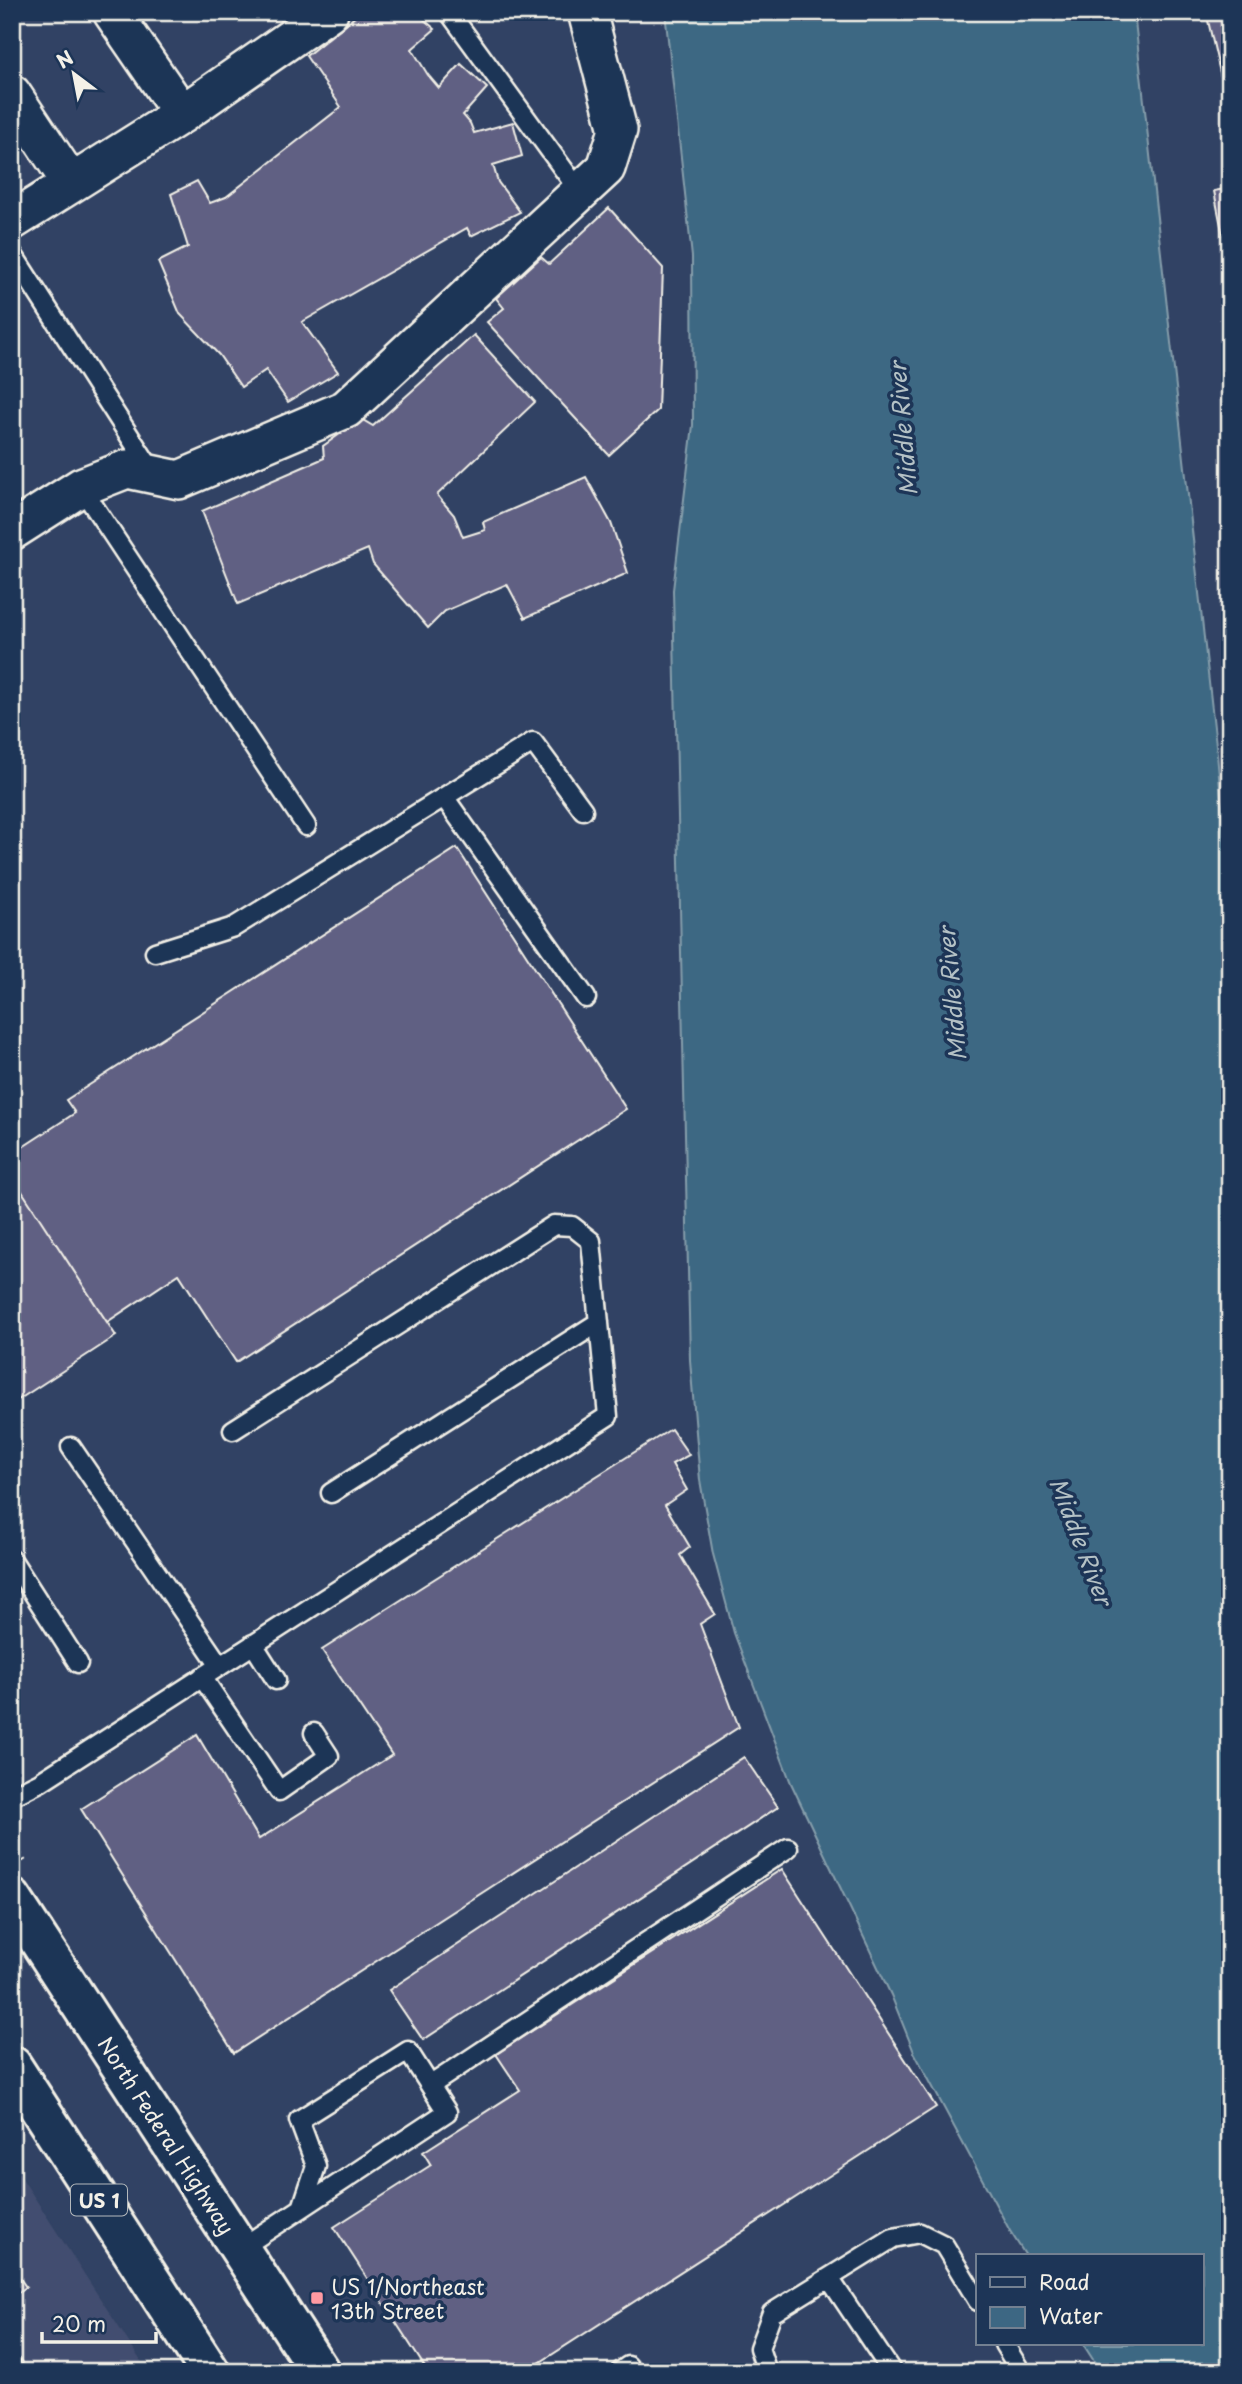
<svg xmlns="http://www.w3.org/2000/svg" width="1242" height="2384" viewBox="0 0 1242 2384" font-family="'Playpen Sans',sans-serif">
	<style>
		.built { fill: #434e6f }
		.water { fill: #3d6783; stroke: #869eab; stroke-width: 2 }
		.building { fill: #606083; stroke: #f4f1e8; stroke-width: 2 }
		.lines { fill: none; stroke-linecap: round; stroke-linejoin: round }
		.lane-casing { stroke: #f4f1e8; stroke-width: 23 }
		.street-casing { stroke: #f4f1e8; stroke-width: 42 }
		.primary-casing { stroke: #f4f1e8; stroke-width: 44 }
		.path { stroke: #f4f1e8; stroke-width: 4.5; stroke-dasharray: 2 5; stroke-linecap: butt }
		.lane { stroke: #1d3557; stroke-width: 18 }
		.street { stroke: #1d3557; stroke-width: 37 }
		.primary { stroke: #1d3557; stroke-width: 38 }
		.poi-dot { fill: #ff9aa2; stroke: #1d3557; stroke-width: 2.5 }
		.labels { text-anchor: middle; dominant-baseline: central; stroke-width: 7; stroke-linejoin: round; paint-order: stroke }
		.shield { fill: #1d3557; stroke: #b4b9bc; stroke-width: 2 }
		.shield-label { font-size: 19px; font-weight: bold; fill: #f4f1e8 }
		.street-label { font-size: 21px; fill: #f4f1e8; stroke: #1d3557 }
		.poi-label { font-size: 21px; fill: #f4f1e8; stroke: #1d3557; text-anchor: start }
		.water-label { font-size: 23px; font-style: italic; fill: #b4c1c5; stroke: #1d3557 }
	</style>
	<rect width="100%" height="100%" fill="#314264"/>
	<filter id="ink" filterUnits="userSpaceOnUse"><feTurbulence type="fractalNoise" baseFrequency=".0143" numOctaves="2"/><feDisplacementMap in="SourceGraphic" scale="14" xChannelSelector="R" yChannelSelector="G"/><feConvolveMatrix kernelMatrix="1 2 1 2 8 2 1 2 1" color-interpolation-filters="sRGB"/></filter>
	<g filter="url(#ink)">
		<path class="built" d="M12,2163l136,209h-136z"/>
		<path class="water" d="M665,12h469l83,742 13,146v1472h-129l-18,-28h119v-88h-176l-16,-25 -96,-179 -23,-57 -100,-212 -57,-150 -21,-79 -13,-74 -10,-120 -17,-770 20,-165 -1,-168z"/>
		<path class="building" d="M361,12h54l20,17 -23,20 16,26 11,13 22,-24 26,24 -24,27 7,8 4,10 39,-11 9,34 -29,9 5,17 22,30 -49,24 -4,-8 -165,94 36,50 -50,30 -22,-32 -25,17 -22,-32 -39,-41 -22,-52 30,-15 -17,-53 26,-13 13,22 16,-6 115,-90 -35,-51z
			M1206,12h24v104z
			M1230,188v83l-16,-80z
			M609,208l54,60 -5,142 -49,45 -122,-133 17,-14 -8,-10 45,-41 8,7z
			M474,335l61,67 -98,93 17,20 9,22 22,-7 -2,-8 103,-45 25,46 17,50 -103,45 -18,-34 -62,27 -17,17 -55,-64 -5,-15 -130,55 -36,-93 122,-53 -1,-12 38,-27 12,7z
			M457,848l169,261 -390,253 -57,-88 -72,48 -95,-146v-22l63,-41 -9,-13z
			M12,1176l104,160 -104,68z
			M671,1429l18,26 -17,9 15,26 -22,15 25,42 -10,8 35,59 -15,10 39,103 -505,326 -153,-244 116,-74 62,104 133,-84 -70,-105z
			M744,1757l34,50 -355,233 -34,-50z
			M782,1869l154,238 -411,265h-97l-94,-145 97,-62 -8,-13 97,-62 -24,-36z
			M12,2267l14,20 -14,10z"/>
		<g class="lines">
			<g class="lane-casing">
				<path id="lane" d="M449,12l131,180
					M12,253l140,218
					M81,487l225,339
					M444,797l142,201
					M155,952l79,-25 299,-185 50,68
					M71,1447l149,219
					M331,1493l268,-171
					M12,1560l66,103
					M253,1644l23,36
					M202,1677l77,114 50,-35 -15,-23
					M12,1796l28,-14 568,-366 -17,-175 -19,-15 -18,-1 -321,205
					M431,2085l357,-237
					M241,2248l61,-40 14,-42 -17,-46 109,-69 39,61 -145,96
					M829,2278l63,94
					M1004,2344l17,28
					M12,2367l3,5
					M620,2372l8,-6 5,6
					M767,2372l-8,-24 13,-35 121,-75 27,-5 24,12 34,56"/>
			</g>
			<g class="street-casing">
				<path id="street" d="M112,12l70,102
					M12,94l59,89
					M12,221l170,-107 147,-102
					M12,531l69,-44 46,-18 52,11 167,-71 260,-241 12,-38 -31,-118"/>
			</g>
			<g class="primary-casing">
				<path id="primary" d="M12,1899l308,473
					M12,2066l198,306"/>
			</g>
			<path class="path" d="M12,1842l13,20"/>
			<use href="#lane" class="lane"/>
			<use href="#street" class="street"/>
			<use href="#primary" class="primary"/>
		</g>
	</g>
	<rect class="poi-dot" x="310" y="2291" width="14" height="14" rx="3.5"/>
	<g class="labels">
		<rect class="shield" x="71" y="2184.5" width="56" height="31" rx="5"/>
		<g class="shield-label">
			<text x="99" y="2200">US 1</text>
		</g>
		<g class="street-label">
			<text transform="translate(167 2135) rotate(57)">North Federal Highway</text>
		</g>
		<g class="poi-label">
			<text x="331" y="2286">US 1/Northeast<tspan x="331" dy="24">13th Street</tspan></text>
		</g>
		<g class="water-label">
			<text transform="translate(902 429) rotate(-95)">Middle River</text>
			<text transform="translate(951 994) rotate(-95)">Middle River</text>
			<text transform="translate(1082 1541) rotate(69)">Middle River</text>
		</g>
	</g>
	<rect width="1242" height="2384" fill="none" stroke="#1d3557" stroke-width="42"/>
	<rect x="21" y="21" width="1200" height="2342" fill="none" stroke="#f4f1e8" stroke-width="2.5" filter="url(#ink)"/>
	<rect x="976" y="2254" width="228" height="91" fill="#1d3557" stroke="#738091" stroke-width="2"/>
	<rect x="990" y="2277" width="35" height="10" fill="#1d3557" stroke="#738091" stroke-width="2"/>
	<text x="1039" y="2290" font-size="21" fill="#f4f1e8">Road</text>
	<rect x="990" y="2307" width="35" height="21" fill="#3d6783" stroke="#738091" stroke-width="2"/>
	<text x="1039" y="2324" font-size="21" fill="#f4f1e8">Water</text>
	<g transform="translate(74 74) rotate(328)" stroke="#1d3557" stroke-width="5" paint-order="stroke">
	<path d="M0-5L12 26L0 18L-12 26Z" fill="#f4f1e8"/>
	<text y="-10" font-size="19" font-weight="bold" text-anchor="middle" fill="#f4f1e8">N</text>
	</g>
	<path d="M42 2332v10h114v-10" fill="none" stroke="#f4f1e8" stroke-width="3.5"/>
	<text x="52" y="2332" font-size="21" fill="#f4f1e8" stroke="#1d3557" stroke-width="5" paint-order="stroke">20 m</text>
</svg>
